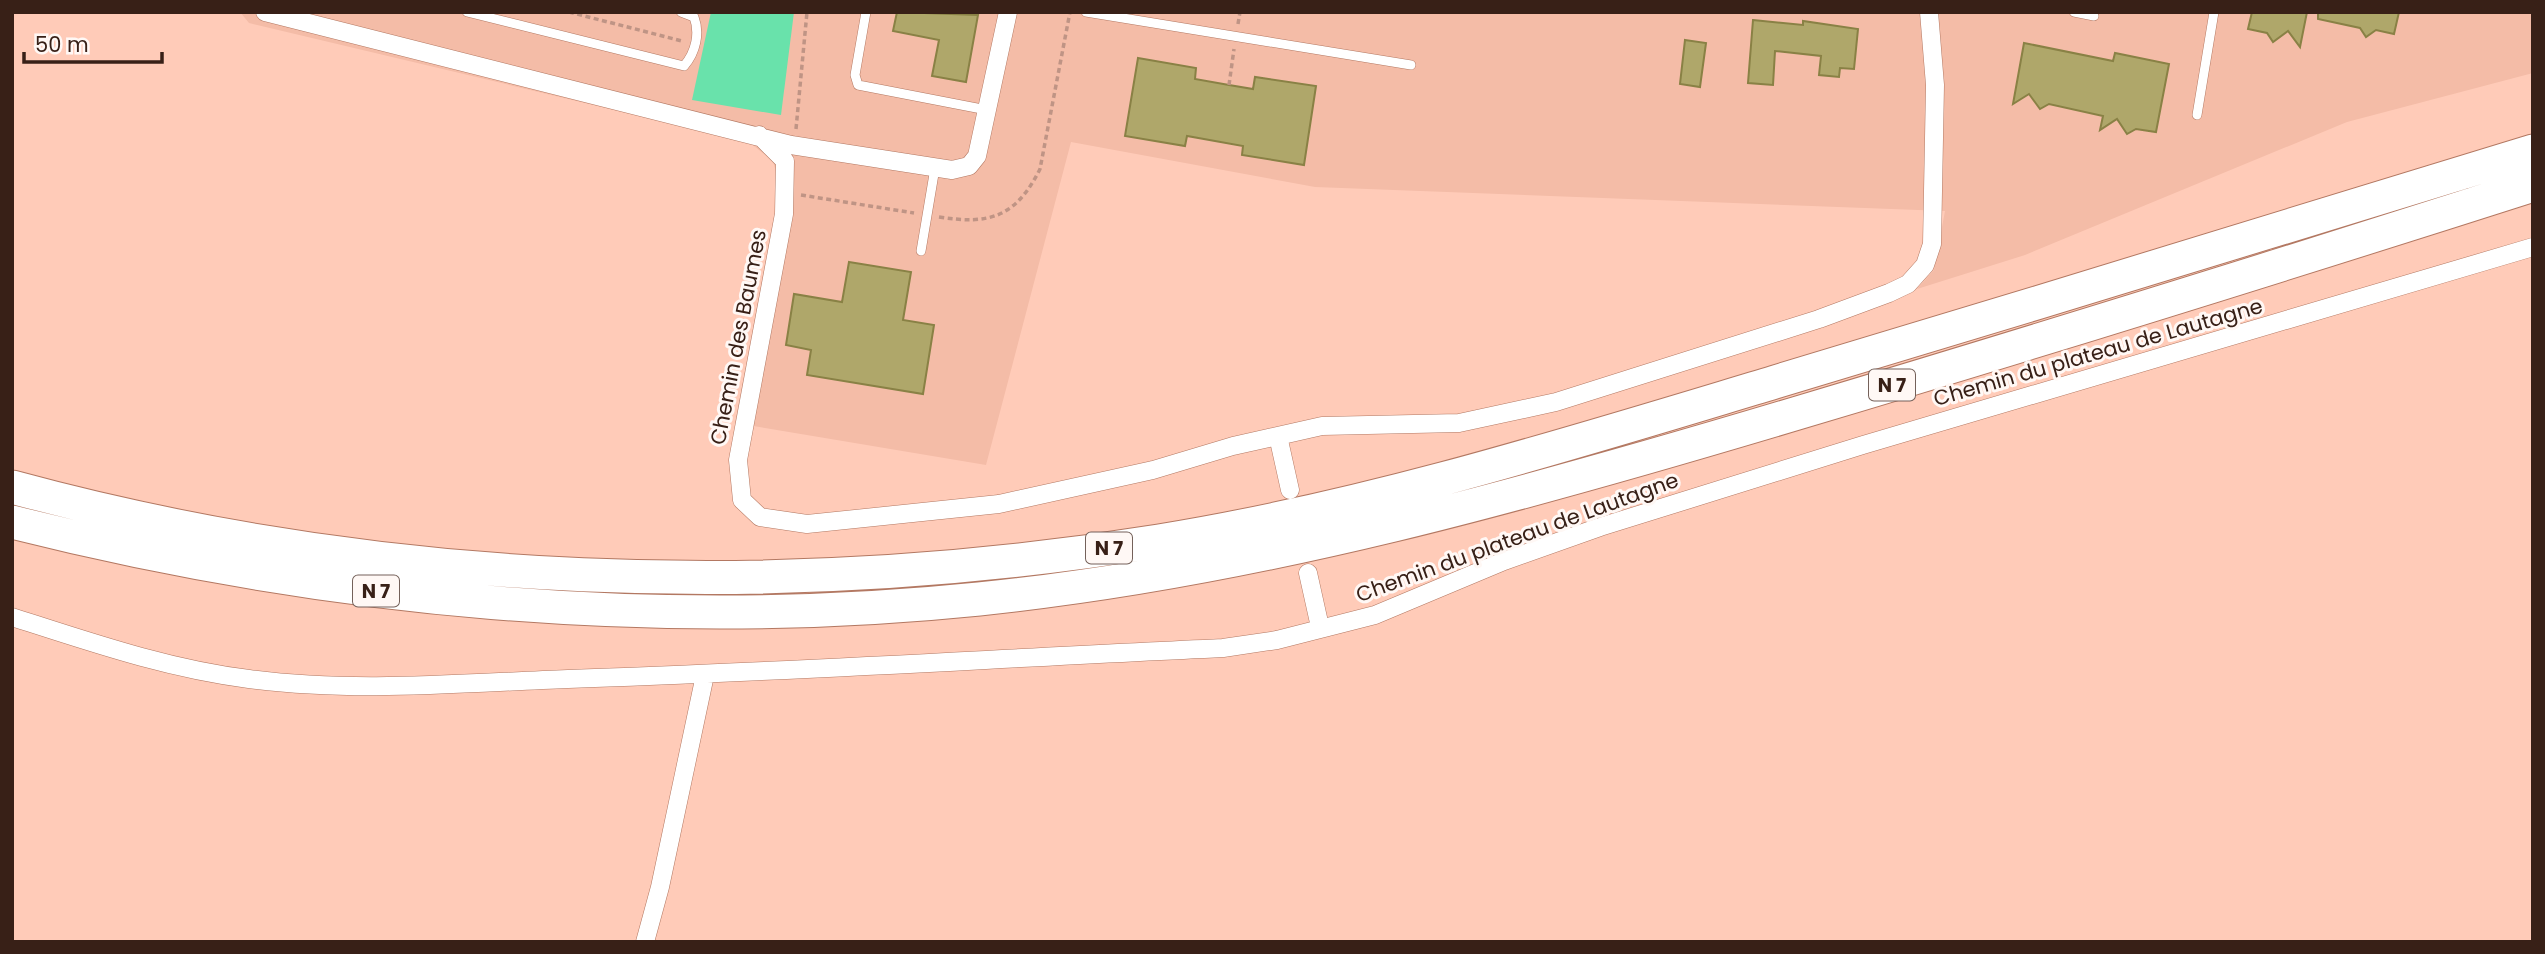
<svg xmlns="http://www.w3.org/2000/svg" width="2545" height="954" viewBox="0 0 2545 954" font-family="Poppins,sans-serif">
	<style>
		.built { fill: #f4bca7 }
		.green { fill: #69e2ab }
		.building { fill: #afa76a; stroke: #898145; stroke-width: 2 }
		.lines { fill: none; stroke-linecap: round; stroke-linejoin: round }
		.lane-casing { stroke: #b37862; stroke-width: 10 }
		.street-casing { stroke: #b37862; stroke-width: 19 }
		.highway-casing { stroke: #b37862; stroke-width: 35 }
		.path { stroke: #bf9485; stroke-width: 3.5; stroke-dasharray: 5 3.5; stroke-linecap: butt }
		.lane { stroke: #fff; stroke-width: 9 }
		.street { stroke: #fff; stroke-width: 18 }
		.highway { stroke: #fff; stroke-width: 33 }
		.labels { text-anchor: middle; dominant-baseline: central; stroke-width: 6; stroke-linejoin: round; paint-order: stroke }
		.shield { fill: #fff8f5; stroke: #74615a; stroke-width: 2 }
		.shield-label { font-size: 19px; font-weight: bold; fill: #382017 }
		.street-label { font-size: 21px; fill: #382017; stroke: #fff8f5 }
	</style>
	<rect width="100%" height="100%" fill="#ffcbb8"/>
	<path class="built" d="M240,12h2293v61l-186,49 -322,133 -108,34 17,-19 11,-59 -630,-24 -244,-45 -85,323 -251,-42 45,-237 -7,-25 -24,-19 -500,-119z"/>
	<path class="green" d="M711,12h83l-13,103 -89,-15z"/>
	<path class="building" d="M897,12l81,3 -12,67 -34,-6 7,-36 -46,-9z
		M2252,12h55l-7,35 -12,-16 -15,11 -6,-9 -19,-4z
		M2318,12h81l-5,22 -18,-4 -10,7 -6,-9 -42,-9z
		M1753,20l50,5v-4l55,8 -4,40 -14,-1 -1,9 -20,-2 2,-19 -46,-5 -2,34 -25,-2z
		M1685,40l21,3 -6,44 -20,-3z
		M2024,43l89,18 2,-8 54,11 -13,68 -20,-3 -9,5 -10,-15 -17,11 3,-14 -54,-12 -9,5 -11,-15 -16,10z
		M1138,58l58,10 -1,11 34,6 24,4 2,-12 61,9 -12,79 -62,-10 1,-9 -56,-10 -2,10 -60,-10z
		M849,262l62,10 -8,48 31,5 -11,69 -116,-19 4,-25 -25,-5 8,-51 48,8z"/>
	<g class="lines">
		<g class="lane-casing">
			<path id="lane" d="M467,12l217,54c12,-14 16,-33 10,-49l-13,-5
				M866,12l-11,63 3,10 129,25
				M1086,12l325,53
				M2074,12l20,4
				M2197,115l17,-103
				M921,251l14,-83"/>
		</g>
		<g class="street-casing">
			<path id="street" d="M265,12l526,133 161,25 17,-4 8,-10 31,-144
				M759,135l26,26 -1,53 -46,246 4,40 18,17 47,7 192,-20 154,-34 80,-24 89,-20 137,-3 97,-21 263,-83 70,-26 19,-9 17,-19 7,-21 3,-159 -6,-73
				M1278,436l12,54
				M1308,573l12,54
				M12,617c78,25 156,52 237,62 105,14 213,4 319,0 218,-7 437,-21 655,-31l54,-8 98,-25 129,-54 96,-34 263,-82 670,-198
				M645,942l15,-55 45,-212"/>
		</g>
		<g class="highway-casing">
			<path id="highway" d="M12,487c371,101 769,115 1147,54 210,-34 413,-98 616,-159 253,-76 505,-153 758,-231
				M12,522c314,79 644,110 967,77 281,-29 552,-106 822,-187 244,-73 488,-149 732,-227"/>
		</g>
		<path class="path" d="M569,12l113,29
			M1238,24l2,-12
			M1229,85l5,-36
			M796,129l11,-117
			M801,195l113,18
			M939,217c51,8 77,0 101,-48l30,-157"/>
		<use href="#lane" class="lane"/>
		<use href="#street" class="street"/>
		<use href="#highway" class="highway"/>
	</g>
	<g class="labels">
		<g class="shield">
			<rect x="1869" y="369.5" width="46" height="31" rx="5"/>
			<rect x="1086" y="532.5" width="46" height="31" rx="5"/>
			<rect x="353" y="575.5" width="46" height="31" rx="5"/>
		</g>
		<g class="shield-label">
			<text x="1892" y="385">N 7</text>
			<text x="1109" y="548">N 7</text>
			<text x="376" y="591">N 7</text>
		</g>
		<g class="street-label">
			<text transform="translate(738 337) rotate(-79)">Chemin des Baumes</text>
			<text transform="translate(2098 352) rotate(-16)">Chemin du plateau de Lautagne</text>
			<text transform="translate(1517 537) rotate(-20)">Chemin du plateau de Lautagne</text>
		</g>
	</g>
	<rect width="2545" height="954" fill="none" stroke="#382017" stroke-width="28"/>
	<path d="M24 52v10h138v-10" fill="none" stroke="#382017" stroke-width="3.5"/>
	<text x="35" y="52" font-size="21" fill="#382017" stroke="#fff8f5" stroke-width="5" paint-order="stroke">50 m</text>
</svg>
